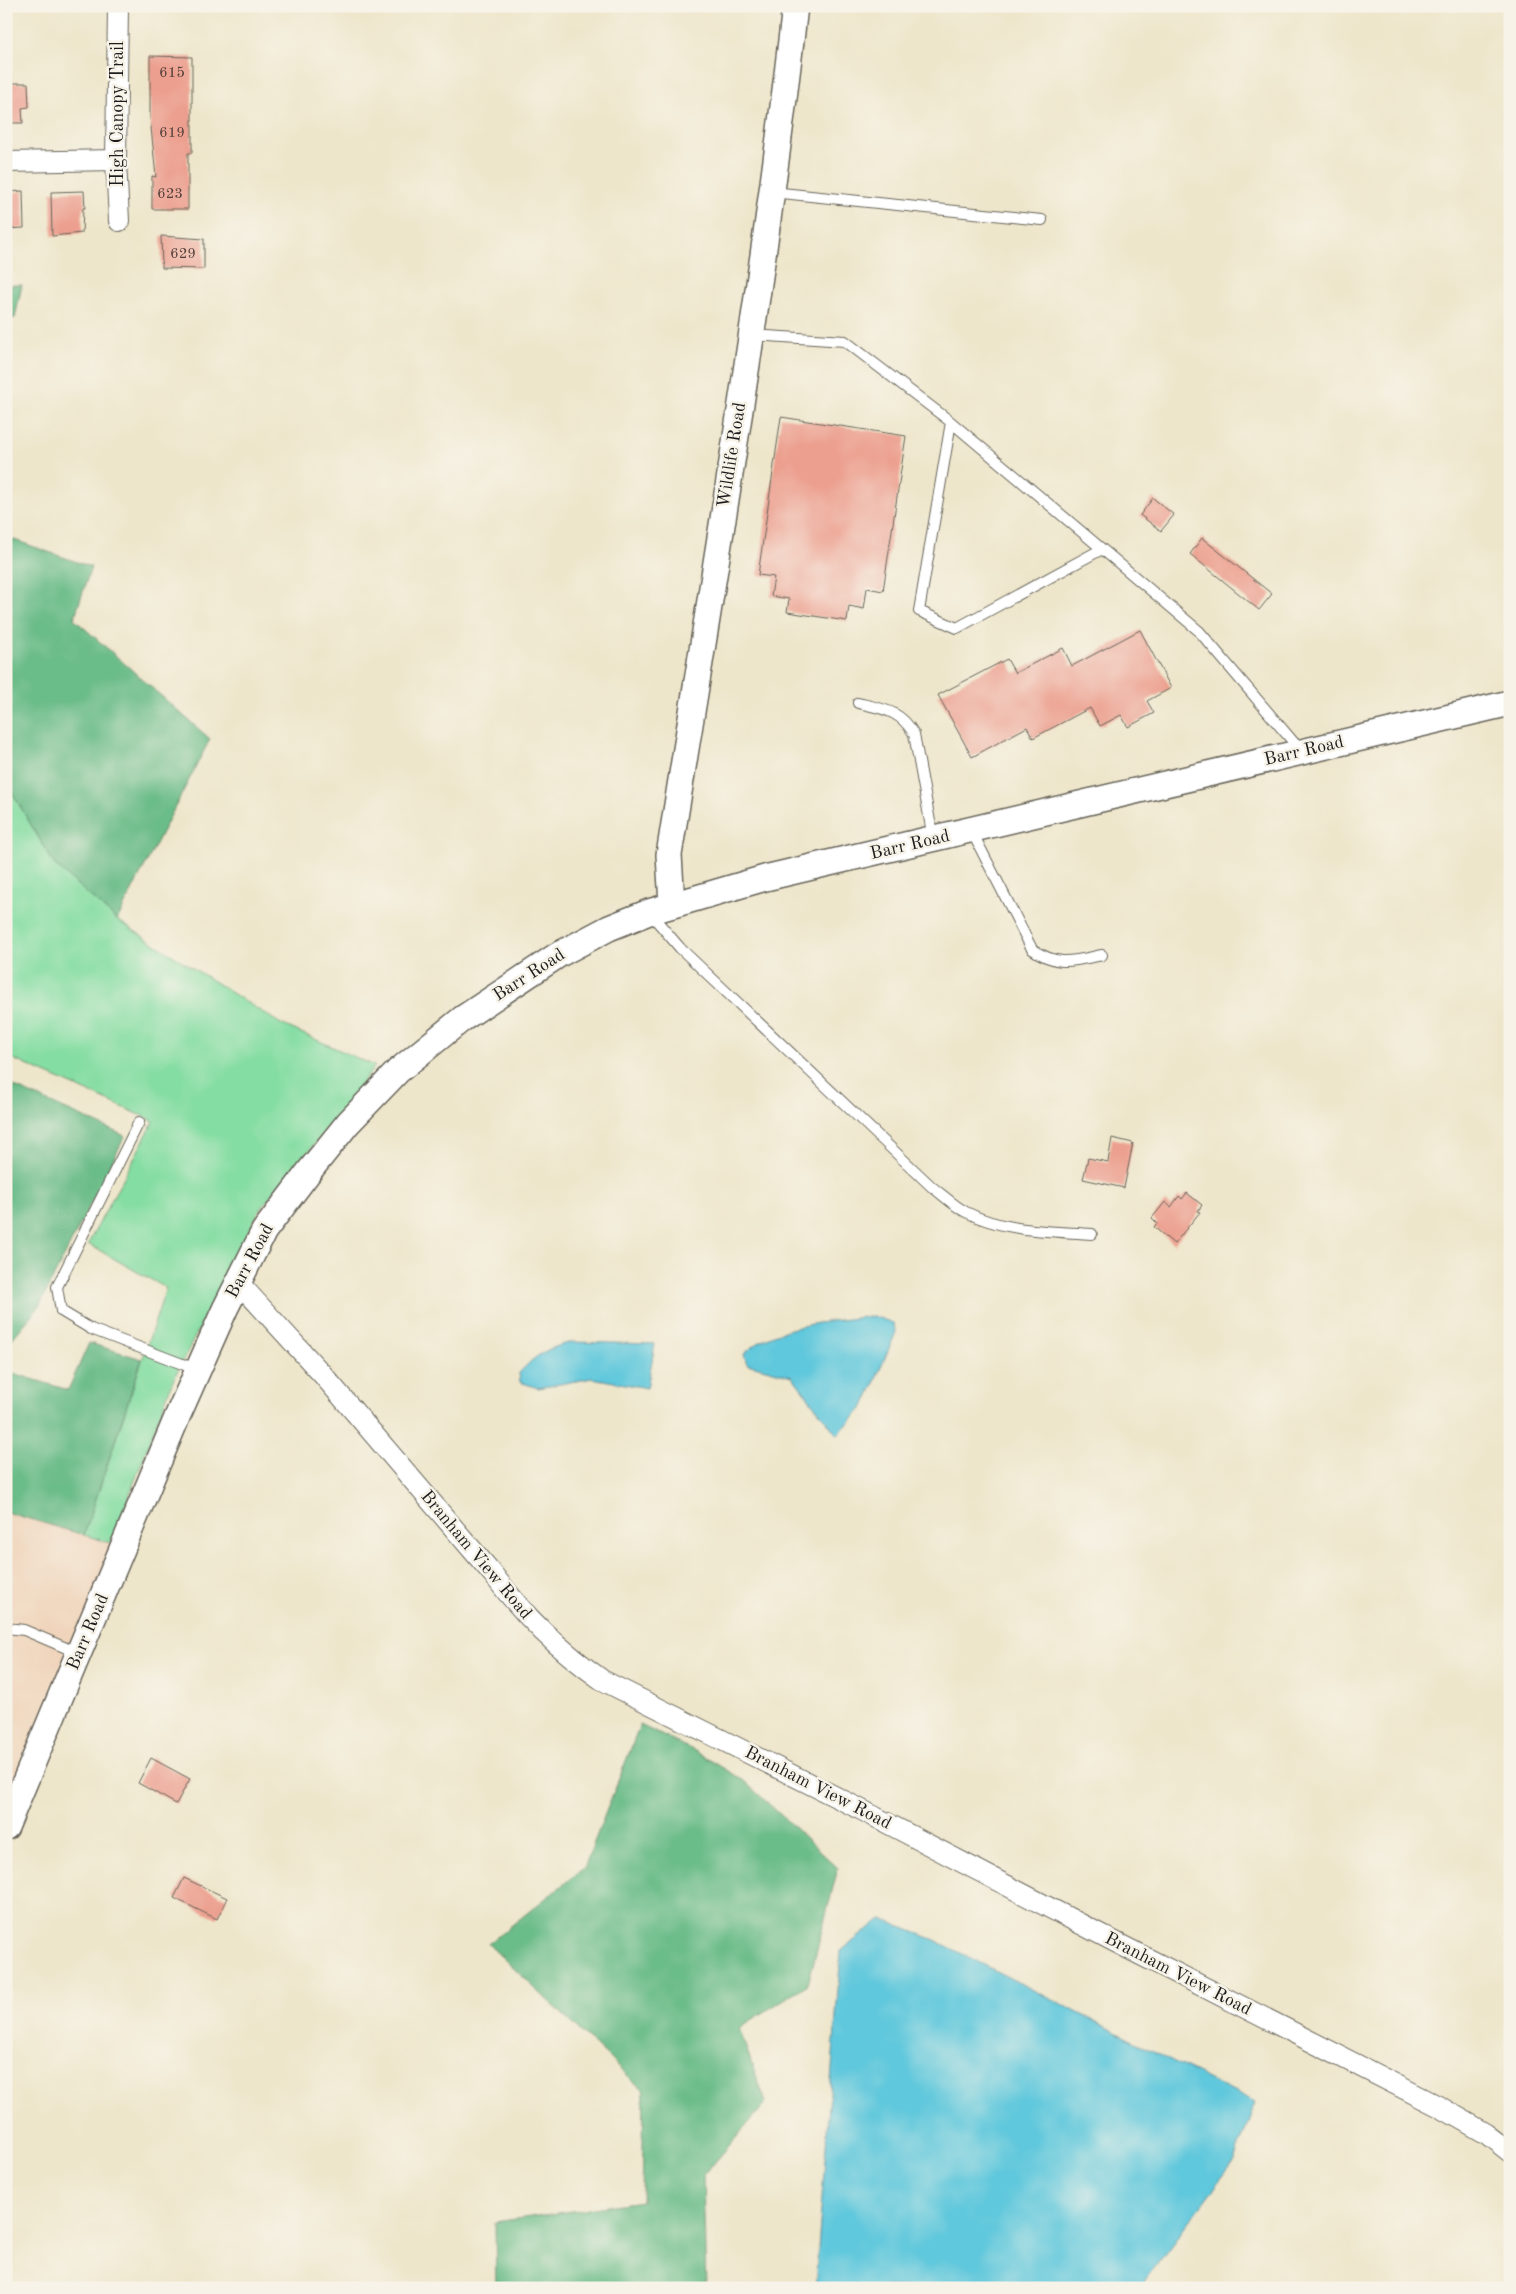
<svg xmlns="http://www.w3.org/2000/svg" width="1516" height="2294" viewBox="0 0 1516 2294" font-family="'Old Standard TT',serif">
	<style>
		.built { fill: #f0d5bc }
		.green { fill: #84dda2; stroke: #507c5f }
		.forest { fill: #6bbc88; stroke: #446c52 }
		.water { fill: #60c8dc; stroke: #3e727c }
		.building { fill: #ec9f8e }
		.lines { fill: none; stroke-linecap: round; stroke-linejoin: round }
		.service-casing { stroke: #666359; stroke-width: 12 }
		.minor-casing { stroke: #666359; stroke-width: 22 }
		.tertiary-casing { stroke: #666359; stroke-width: 28 }
		.service { stroke: #fff; stroke-width: 10 }
		.minor { stroke: #fff; stroke-width: 20 }
		.tertiary { stroke: #fff; stroke-width: 25 }
		.labels { text-anchor: middle; dominant-baseline: central; stroke-width: 5; stroke-linejoin: round; paint-order: stroke }
		.number-label { font-size: 15px; fill: #503d38 }
		.street-label { font-size: 18px; fill: #1c1c1c; stroke: #f7f3e8 }
	</style>
	<rect width="100%" height="100%" fill="#f7f3e8"/>
	<filter id="ink" filterUnits="userSpaceOnUse"><feTurbulence type="fractalNoise" baseFrequency=".02" numOctaves="2"/><feDisplacementMap in="SourceGraphic" scale="10" xChannelSelector="R" yChannelSelector="G"/><feConvolveMatrix kernelMatrix="1 2 1 2 8 2 1 2 1" color-interpolation-filters="sRGB"/></filter>
	<filter id="wash" filterUnits="userSpaceOnUse"><feTurbulence type="fractalNoise" baseFrequency=".0096" numOctaves="4" result="noise"/><feDisplacementMap in="SourceGraphic" scale="20" xChannelSelector="R" yChannelSelector="G"/><feGaussianBlur stdDeviation="1.12" result="paint"/><feColorMatrix in="noise" values="0 0 0 0 0 0 0 0 0 0 0 0 0 0 0 0 0 1.4 0 .05"/><feComposite in="paint" operator="in"/></filter>
	<g filter="url(#wash)">
		<rect width="100%" height="100%" fill="#eee6cb"/>
		<path class="built" d="M6,1512l117,34 -117,281z"/>
		<path class="green" d="M6,782l48,82 63,56 164,104 94,42 -40,54 -75,89 -86,169 -63,165 -27,-8 82,-247 -78,-44 66,-123 -148,-65z"/>
		<path class="forest" d="M6,285h16l-7,33 -9,2z
			M6,537l85,30 -17,52 136,120 -93,181 -63,-56 -48,-82z
			M6,1083l119,53 -87,172 -32,38z
			M89,1343l53,16 -58,176 -78,-23v-141l62,19z
			M640,1725l55,26 48,29 95,88 -30,116 -69,44 27,75 -63,73 3,112h-210l-1,-66 147,-21 2,-110 -156,-147 96,-76z"/>
		<path class="water" d="M873,1316l20,7 3,9 -32,75 -27,28 -45,-59 -45,-12 -3,-10c33,-31 85,-32 129,-38z
			M572,1342l83,2 -8,44 -55,-10 -54,10 -18,-6 -1,-9c19,-20 27,-24 53,-31z
			M881,1919l54,21 320,163 -21,58 -88,118 -3,9h-328l26,-337z"/>
		<g id="blocks">
			<path class="building" d="M150,56l42,1v96h-4v56h-36v-33l4,1 -6,-60z
				M6,83h22l1,24 -7,1 1,15h-17z
				M23,191l1,37 -18,1v-37z
				M84,191l1,17h-2l-1,25 -30,3 -1,-44z
				M161,236l43,3v30l-42,-1z
				M781,417l125,19 -23,155 -16,-3 -3,21 -15,-3 -2,15 -60,-9 2,-13 -18,-3 3,-19 -16,-2z
				M1153,498l21,17 -13,16 -21,-16z
				M1202,538l70,56 -13,16 -69,-56z
				M1140,630l31,58 -24,13 7,12 -26,14 -7,-12 -21,11 -10,-18 -57,30 -6,-11 -55,30 -34,-62 69,-36 8,14 48,-25 9,18z
				M1112,1138l21,5 -9,45 -41,-9 5,-21 20,4z
				M1187,1193l15,12 -4,6 2,1 -26,32 -20,-17 3,-4 -5,-5 13,-16 6,5 8,-11 3,3z
				M151,1758l39,21 -14,25 -38,-21z
				M184,1878l43,20 -10,21 -43,-21z"/>
		</g>
	</g>
	<g filter="url(#ink)">
		<use href="#blocks" fill-opacity="0" stroke="#666359" stroke-width="1"/>
		<g class="lines">
			<g class="service-casing">
				<path id="service" d="M772,192l270,28
					M752,335l93,6 106,81 -32,189 38,17 145,-79 97,82 102,120
					M951,422l151,127
					M858,703c25,6 42,7 56,31l19,104
					M971,830l61,119c26,18 41,12 70,6
					M650,913l30,35 252,239c11,8 22,19 34,25 39,20 83,19 126,22
					M139,1122l-82,165 4,24 30,18 107,41
					M6,1628l18,2 54,23"/>
			</g>
			<g class="minor-casing">
				<path id="minor" d="M118,6l-2,154 3,61
					M6,162l110,-2
					M238,1282l85,93 169,198c33,44 65,75 110,107l254,127 267,139 317,161 47,27 23,18"/>
			</g>
			<g class="tertiary-casing">
				<path id="tertiary" d="M672,904l-3,-49c45,-283 94,-565 126,-849
					M6,1827l172,-412 47,-106 39,-78 47,-62 37,-46 50,-52 64,-52 96,-64 51,-27 40,-16 116,-34 745,-175"/>
			</g>
			<use href="#service" class="service"/>
			<use href="#minor" class="minor"/>
			<use href="#tertiary" class="tertiary"/>
		</g>
	</g>
	<g class="labels">
		<g class="number-label">
			<text x="172" y="73">615</text>
			<text x="172" y="133">619</text>
			<text x="170" y="194">623</text>
			<text x="183" y="254">629</text>
		</g>
		<g class="street-label">
			<text transform="translate(118 114) rotate(-90)">High Canopy Trail</text>
			<text transform="translate(732 455) rotate(-81)">Wildlife Road</text>
			<text transform="translate(1304 751) rotate(-13)">Barr Road</text>
			<text transform="translate(910 845) rotate(-13)">Barr Road</text>
			<text transform="translate(529 975) rotate(-33)">Barr Road</text>
			<text transform="translate(250 1261) rotate(-62)">Barr Road</text>
			<text transform="translate(476 1555) rotate(50)">Branham View Road</text>
			<text transform="translate(88 1632) rotate(-67)">Barr Road</text>
			<text transform="translate(818 1788) rotate(27)">Branham View Road</text>
			<text transform="translate(1178 1974) rotate(27)">Branham View Road</text>
		</g>
	</g>
	<rect width="1516" height="2294" fill="none" stroke="#f7f3e8" stroke-width="25"/>
</svg>
